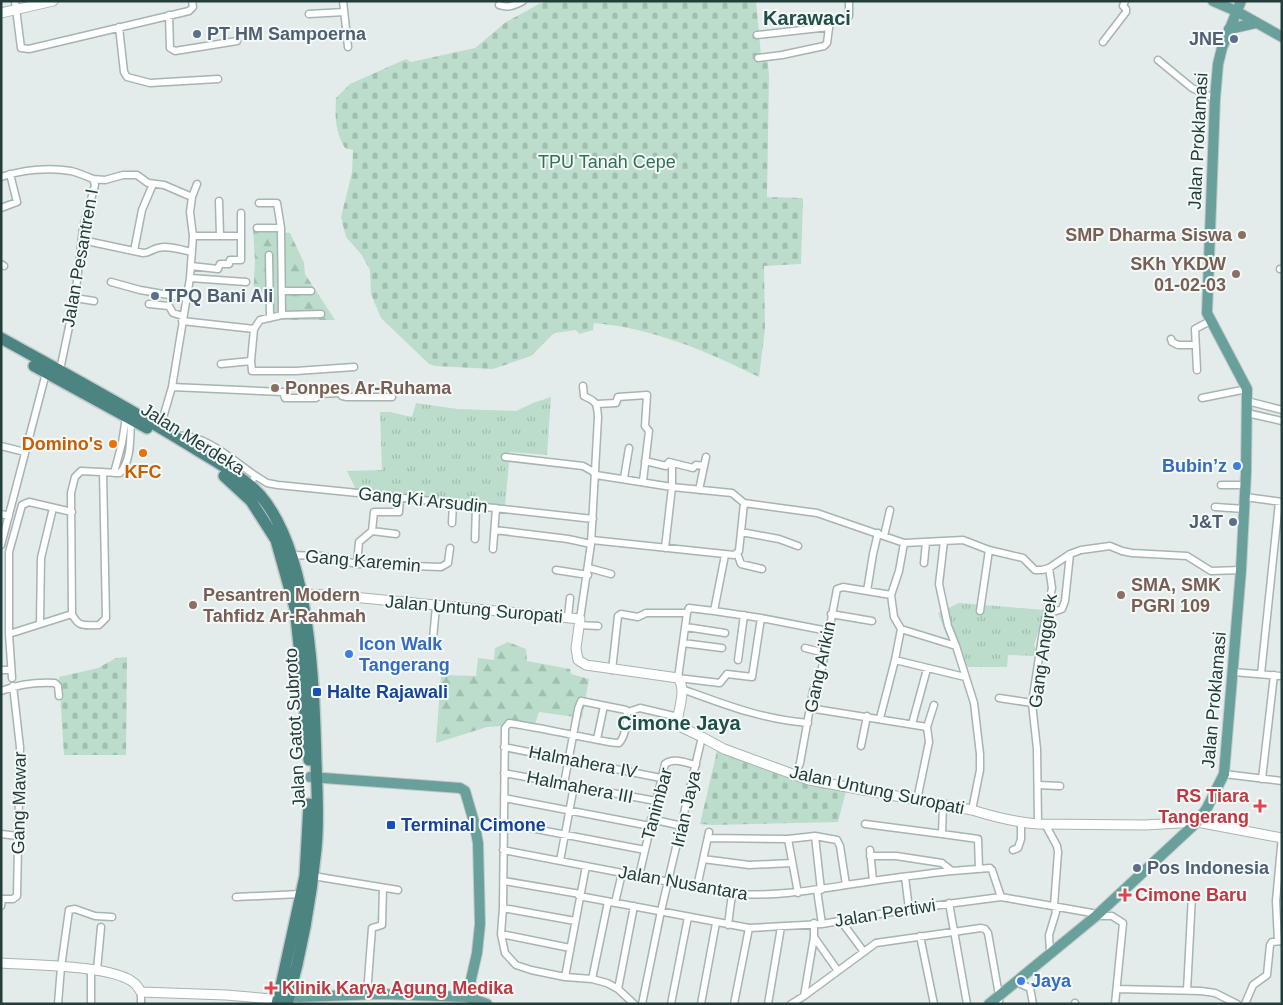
<svg xmlns="http://www.w3.org/2000/svg" width="1283" height="1005" viewBox="0 0 1283 1005" font-family="Helvetica,sans-serif">
	<style>
		.grass { fill: url(#grass-tufts) }
		.forest { fill: url(#forest-firs) }
		.cemetery { fill: url(#cemetery-stones) }
		.lines { fill: none; stroke-linecap: round; stroke-linejoin: round }
		.minor-casing { stroke: #a6b4b2; stroke-width: 9 }
		.tertiary-casing { stroke: #a6b4b2; stroke-width: 11 }
		.primary-casing { stroke: #c1c9c8; stroke-width: 12 }
		.trunk-casing { stroke: #c1c9c8; stroke-width: 14 }
		.minor { stroke: #fff; stroke-width: 6 }
		.tertiary { stroke: #fff; stroke-width: 9 }
		.primary { stroke: #69a09c; stroke-width: 10 }
		.trunk { stroke: #4c8482; stroke-width: 11 }
		.service-dot { fill: #5c6f8a; stroke: #f3f9f7; stroke-width: 2 }
		.education-dot { fill: #8d6e63; stroke: #f3f9f7; stroke-width: 2 }
		.food-dot { fill: #e8710a; stroke: #f3f9f7; stroke-width: 2 }
		.shop-dot { fill: #3f7fe0; stroke: #f3f9f7; stroke-width: 2 }
		.transit-dot { fill: #1a4fb4; stroke: #f3f9f7; stroke-width: 2 }
		.health-dot { fill: #e0444e; stroke: #f3f9f7; stroke-width: 2 }
		.labels { text-anchor: middle; dominant-baseline: central; stroke-width: 4; stroke-linejoin: round; paint-order: stroke }
		.service-label { font-size: 18px; font-weight: bold; fill: #4e5e75; stroke: #f3f9f7; text-anchor: start }
		.street-label { font-size: 18px; fill: #233d3b; stroke: #f3f9f7 }
		.park-label { font-size: 18px; fill: #2e7355; stroke: #f3f9f7 }
		.education-label { font-size: 18px; font-weight: bold; fill: #785e54; stroke: #f3f9f7; text-anchor: start }
		.food-label { font-size: 18px; font-weight: bold; fill: #c56008; stroke: #f3f9f7; text-anchor: end }
		.shop-label { font-size: 18px; font-weight: bold; fill: #366cbe; stroke: #f3f9f7; text-anchor: start }
		.transit-label { font-size: 18px; font-weight: bold; fill: #164399; stroke: #f3f9f7; text-anchor: start }
		.health-label { font-size: 18px; font-weight: bold; fill: #be3a42; stroke: #f3f9f7; text-anchor: start }
		.quarter-label { font-size: 20px; font-weight: bold; fill: #204e4b; stroke: #f3f9f7 }
	</style>
	<defs>
		<pattern id="grass-tufts" width="24" height="20" patternUnits="userSpaceOnUse" patternTransform="scale(1.25)"><rect width="24" height="20" fill="#bcddcb"/><path d="M3 7l-1-3M5 7V3M7 7l1-3M15 17l-1-3M17 17v-4M19 17l1-3" fill="none" stroke="#a1bfaf"/></pattern>
		<pattern id="forest-firs" width="22" height="20" patternUnits="userSpaceOnUse" patternTransform="scale(1.25)"><rect width="22" height="20" fill="#bcddcb"/><path d="M5 1l3.5 6h-7zM16 11l3.5 6h-7z" fill="#a1bfaf"/></pattern>
		<pattern id="cemetery-stones" width="16" height="16" patternUnits="userSpaceOnUse" patternTransform="scale(1.25)"><rect width="16" height="16" fill="#bcddcb"/><path d="M2 7V4a2 2 0 0 1 4 0v3zM10 15v-3a2 2 0 0 1 4 0v3z" fill="#a1bfaf"/></pattern>
	</defs>
	<rect width="100%" height="100%" fill="#e3ecea"/>
	<path class="grass" d="M551,397l-4,58 -37,-3 -5,54 -89,-10 -58,-2 -11,-23 35,-1 -2,-58h10l22,5 4,-14 41,6 59,2 17,-8z
		M959,603l86,7 -11,35 5,11 -31,-1 -1,12h-48l-21,-54z"/>
	<path class="forest" d="M253,228l37,5 14,30 1,11 30,46h-67v-20l-15,-1 2,-38z
		M508,642l18,7 1,12 43,8 1,5 18,5 -7,39 -43,-6 -4,12 -48,3 -51,16 5,-68 35,1 2,-18 16,2 1,-12z"/>
	<path class="cemetery" d="M549,1h207l5,54 6,-1 2,22 -2,121 36,1 -2,66 -37,2 1,63 -6,48c-53,-26 -106,-49 -165,-54l-1,7 -14,4 -3,-4 -22,3 -23,23 -38,13 -58,-3 -6,-2 -48,-46 -10,-24 -1,-24 -9,-16 -15,-17 -5,-20 11,-44 1,-23 -8,-2c-10,-17 -10,-31 -9,-50l14,-14 56,-25 5,3 64,-14 31,-26 33,-18z
		M127,657l-1,98h-62l-5,-78 39,-9 18,-10z
		M717,751l99,35 30,5 -8,31 -125,3 -13,-1z"/>
	<g class="lines">
		<g class="minor-casing">
			<path id="minor" d="M15,1l6,47 8,1 160,-38 4,-4 -1,-6
				M343,1l5,46
				M499,5c9,3 15,1 24,-4
				M309,14l35,-2
				M169,15l1,33 5,3 62,-10
				M119,27l5,45 3,5 23,6 68,-4
				M757,35l72,-8
				M1103,42l23,-30v-3l-3,-3 2,-5
				M758,58l24,-3 42,-9 3,-3 3,-23h15l4,-4v-15
				M1158,60l34,28 23,11
				M1,177c21,-7 48,-10 70,-6 8,2 15,5 22,8l2,6 -12,43 -8,70 -15,72
				M93,179l12,1 18,-5h14l11,8 16,2 28,12
				M219,201l1,34
				M1,208l16,-6 -7,-28
				M257,228h24
				M193,236h48
				M82,240l61,13c7,0 9,-4 15,-5 10,-3 24,2 34,4
				M134,251l8,-41 11,-26
				M269,255l1,63
				M1,264l3,2
				M191,266l27,3 2,-5h9l1,-4h11v-47
				M1280,269h2
				M190,278l56,4
				M111,282l29,8 46,8
				M282,291h29
				M75,298l19,3
				M149,304l20,2 4,7 10,3
				M282,315l39,-1
				M182,321l72,8 6,-9 22,-5 -1,-87 -4,-25h-18
				M254,329l-3,32 1,10h44l58,-4
				M1171,339l1,3 6,3h17
				M221,364l30,-3
				M1197,370l-2,-41 15,-8
				M172,387l111,5 2,6h31l3,-4 22,-1 1,3 5,1h45
				M1202,398l45,-9
				M1247,401l35,9
				M597,404l19,-1 2,-6 29,-2 -2,31 4,5 -6,50
				M1247,413l35,8
				M160,428l12,-41 18,-109 3,-42 -3,-24 2,-15 5,-13
				M177,436c26,-4 58,26 79,40l-2,2
				M1,446l24,6
				M505,457l78,9 9,5 4,4
				M645,461l21,5 3,-4 24,6 3,-3 8,1
				M103,472l3,146 -7,7c-15,0 -20,3 -27,-11l-1,-121 4,-16 6,-6 39,2c12,-13 10,-37 11,-53
				M114,473l8,-30 4,-26
				M596,475l76,12 60,6 12,10 73,10 87,30 59,-3 26,10 34,8 12,12h7l7,-2 21,-14 11,-4 29,-4 12,5 10,2 55,3 24,15 30,-1
				M256,476l11,7 11,2 90,9 225,25
				M624,478l5,-30
				M1221,485h25
				M699,490l7,-33
				M1245,497l37,5
				M1215,507l30,2
				M1,514l8,2
				M452,523l1,-20
				M495,530l73,9 23,5
				M372,531l24,3
				M741,532l38,7 19,7
				M884,536l6,-26
				M475,539l1,-34
				M592,540l142,15 5,-4 5,-48
				M944,541l-5,43 9,42 8,20
				M1,545l45,-172
				M665,548l7,-61v-24
				M493,549l3,-41
				M737,553l4,11 21,5
				M291,555l30,1 36,8 84,3 7,-4 2,-15
				M924,563l2,-21
				M357,564l2,-22 13,-11 2,-19h25l1,-15
				M589,568l22,6
				M556,570l32,5
				M867,591l6,-37 5,-21
				M714,611l47,7 67,13
				M980,611l9,-61
				M687,613l-9,65 42,5 7,-9 25,3 9,-59
				M687,613l2,-5 25,3 11,-56
				M831,614l41,7
				M1047,614l15,-5 3,-8 5,-47
				M568,617l2,-19
				M580,619l11,-75 7,-127c-1,-14 -1,-15 -14,-21l-1,-10
				M40,624l1,-66 12,-50
				M579,625l19,1
				M686,627l39,6
				M901,629l-7,-12 -3,-22 8,-24 5,-28
				M9,634v-82l13,-47 7,-3 43,10
				M433,639l3,-33
				M683,643l39,5
				M805,648l20,5
				M738,660l6,-45
				M895,660l70,17
				M1,670h10
				M612,670l6,-54 3,-2 17,3 8,-4h41
				M1233,672l49,4
				M1261,674l18,-172
				M12,678l-3,-44 63,-20
				M682,689c44,16 79,30 126,34
				M1,691c18,-7 36,-9 54,-8l3,3 1,10
				M999,698l33,5
				M809,708l118,19 2,15 -12,58
				M628,712l12,-4 38,9
				M880,718l15,-58 6,-31 55,17 18,57 6,51v16l-8,40
				M912,724l15,-55
				M927,727l7,-22
				M597,739l7,-33
				M861,746l6,-30
				M504,747l157,31
				M504,773l152,28
				M1224,774l58,7
				M795,775l5,-12 13,-72 9,-23 15,-79 6,-2 48,8
				M1262,779l12,-104
				M564,784l14,-75 3,-8 45,9c3,8 -1,27 -7,33 -12,0 -24,-4 -36,-6 -24,-5 -49,-10 -74,-14l-4,5 -2,180 -2,26 4,19 11,12 15,5 34,7 27,2 15,4 11,6 16,15
				M1038,785l22,1
				M504,798l146,28
				M651,819l31,7
				M504,823l141,27
				M865,824l77,10 1,-29
				M1038,824l-1,-75 -5,-46 11,-72 9,-43 -3,-20
				M1045,824l12,22 1,6 -4,54 2,6 -7,23 1,17
				M1,834l17,2
				M942,834l36,5 1,29
				M815,836l6,54
				M708,838l80,1 27,-3 22,4 3,6 6,39
				M788,839l10,54
				M503,850l229,44c50,3 92,-6 141,-13 26,-4 53,-7 79,-10
				M870,850l3,31
				M1013,850l5,-2 3,-9v-17
				M703,859l46,6 43,-2
				M560,861l14,-75
				M313,876l85,14
				M639,876l26,-112c8,-7 21,-1 31,1
				M905,877l4,32
				M504,881l76,13
				M697,887l12,-55
				M817,890l5,34
				M579,896l170,32 73,-4 87,-15 92,-12 -9,-27 -2,-2 -38,3 -10,-8 -46,-7h-26
				M236,897l64,-3
				M1001,897l97,17
				M615,903l7,-30
				M949,903l18,101
				M1,906l1,-7h11l4,-3 3,-149 -7,-61
				M503,908l72,13
				M1097,916h15l11,7 -8,81
				M841,921l23,31
				M728,925l4,-31
				M501,934l69,14
				M920,936l14,68
				M814,937l24,34
				M1278,941l-2,-40 6,-65
				M91,969v35
				M97,970l4,-43
				M565,977l21,-111
				M592,979l16,-77
				M1016,982l14,6 3,16
				M618,989l16,-83
				M1117,989l84,2 14,2 22,11
				M1187,991l5,-96
				M141,992v12
				M367,994l5,-66 10,-3 1,-37
				M804,996l10,-59v-14
				M58,1004l3,-37 8,-57 6,-1 20,7 17,1
				M642,1004l19,-93 41,-174
				M671,1004l17,-87
				M701,1004l15,-81
				M734,1004l15,-76
				M768,1004l13,-77
				M791,1004l13,-8 72,-53 105,-15 4,1 3,4 11,62v9
				M1075,1004v-1
				M1245,1004l8,-19 14,-10 3,-30 2,-3 10,-1"/>
		</g>
		<g class="tertiary-casing">
			<path id="tertiary" d="M1,13l52,-12
				M301,594l31,1 248,24 -4,29 2,12 8,5 92,13c9,12 0,32 -1,45l2,3 23,11 22,12 85,31 163,30c22,7 43,12 66,14l107,1 52,-3 85,16
				M1,963c29,2 113,2 133,20 3,2 5,6 7,9l85,3 58,5"/>
		</g>
		<g class="primary-casing">
			<path id="primary" d="M1213,1l23,10 46,26
				M1229,29l27,-6
				M310,777l150,11 5,3 9,31 4,21 2,81 -3,29 -10,44
				M282,996l17,1 82,-3 86,3 20,7
				M989,1004l107,-88 101,-94 10,-14 17,-34 17,-204 5,-97 1,-84 -40,-76 8,-214 3,-35 4,-16 19,-47"/>
		</g>
		<g class="trunk-casing">
			<path id="trunk" d="M1,338c63,35 126,69 188,107 22,14 53,30 71,50 51,59 54,191 56,267 1,29 3,59 0,87 -5,52 -15,105 -29,155
				M34,366l113,62
				M224,476l27,25 25,39 19,68 6,56 8,96
				M277,1004l28,-128 4,-72"/>
		</g>
		<use href="#minor" class="minor"/>
		<use href="#tertiary" class="tertiary"/>
		<use href="#primary" class="primary"/>
		<use href="#trunk" class="trunk"/>
	</g>
	<g class="service-dot">
		<circle cx="197" cy="34" r="5"/>
		<circle cx="1234" cy="39" r="5"/>
		<circle cx="155" cy="296" r="5"/>
		<circle cx="1233" cy="522" r="5"/>
		<circle cx="1137" cy="868" r="5"/>
	</g>
	<g class="education-dot">
		<circle cx="1242" cy="235" r="5"/>
		<circle cx="1236" cy="274" r="5"/>
		<circle cx="275" cy="388" r="5"/>
		<circle cx="1121" cy="595" r="5"/>
		<circle cx="193" cy="605" r="5"/>
	</g>
	<g class="food-dot">
		<circle cx="113" cy="444" r="5"/>
		<circle cx="143" cy="453" r="5"/>
	</g>
	<g class="shop-dot">
		<circle cx="1237" cy="466" r="5"/>
		<circle cx="349" cy="654" r="5"/>
		<circle cx="1021" cy="981" r="5"/>
	</g>
	<g class="transit-dot">
		<rect x="312" y="687" width="10" height="10" rx="2.5"/>
		<rect x="386" y="820" width="10" height="10" rx="2.5"/>
	</g>
	<g class="health-dot">
		<path d="M1257.5 798.5h5v5h5v5h-5v5h-5v-5h-5v-5h5z"/>
		<path d="M1122.5 887.5h5v5h5v5h-5v5h-5v-5h-5v-5h5z"/>
		<path d="M268.5 980.5h5v5h5v5h-5v5h-5v-5h-5v-5h5z"/>
	</g>
	<g class="labels">
		<g class="service-label">
			<text x="207" y="34">PT HM Sampoerna</text>
			<text x="1224" y="39" text-anchor="end">JNE</text>
			<text x="165" y="296">TPQ Bani Ali</text>
			<text x="1223" y="522" text-anchor="end">J&amp;T</text>
			<text x="1147" y="868">Pos Indonesia</text>
		</g>
		<g class="street-label">
			<text transform="translate(1198 141) rotate(-87)">Jalan Proklamasi</text>
			<text transform="translate(80 258) rotate(-80)">Jalan Pesantren I</text>
			<text transform="translate(193 439) rotate(32)">Jalan Merdeka</text>
			<text transform="translate(423 500) rotate(6)">Gang Ki Arsudin</text>
			<text transform="translate(363 561) rotate(5)">Gang Karemin</text>
			<text transform="translate(474 609) rotate(5)">Jalan Untung Suropati</text>
			<text transform="translate(1043 651) rotate(-82)">Gang Anggrek</text>
			<text transform="translate(820 667) rotate(-78)">Gang Arikin</text>
			<text transform="translate(1214 700) rotate(-85)">Jalan Proklamasi</text>
			<text transform="translate(295 728) rotate(-93)">Jalan Gatot Subroto</text>
			<text transform="translate(583 762) rotate(11)">Halmahera IV</text>
			<text transform="translate(580 787) rotate(11)">Halmahera III</text>
			<text transform="translate(877 790) rotate(12)">Jalan Untung Suropati</text>
			<text transform="translate(19 803) rotate(-89)">Gang Mawar</text>
			<text transform="translate(657 804) rotate(-75)">Tanimbar</text>
			<text transform="translate(686 809) rotate(-77)">Irian Jaya</text>
			<text transform="translate(683 883) rotate(10)">Jalan Nusantara</text>
			<text transform="translate(885 913) rotate(-9)">Jalan Pertiwi</text>
		</g>
		<g class="park-label">
			<text x="607" y="162">TPU Tanah Cepe</text>
		</g>
		<g class="education-label">
			<text x="1232" y="235" text-anchor="end">SMP Dharma Siswa</text>
			<text x="1226" y="264" text-anchor="end">SKh YKDW<tspan x="1226" dy="21">01-02-03</tspan></text>
			<text x="285" y="388">Ponpes Ar-Ruhama</text>
			<text x="1131" y="585">SMA, SMK<tspan x="1131" dy="21">PGRI 109</tspan></text>
			<text x="203" y="595">Pesantren Modern<tspan x="203" dy="21">Tahfidz Ar-Rahmah</tspan></text>
		</g>
		<g class="food-label">
			<text x="103" y="444">Domino's</text>
			<text x="143" y="472" text-anchor="middle">KFC</text>
		</g>
		<g class="shop-label">
			<text x="1227" y="466" text-anchor="end">Bubin’z</text>
			<text x="359" y="644">Icon Walk<tspan x="359" dy="21">Tangerang</tspan></text>
			<text x="1031" y="981">Jaya</text>
		</g>
		<g class="transit-label">
			<text x="327" y="692">Halte Rajawali</text>
			<text x="401" y="825">Terminal Cimone</text>
		</g>
		<g class="health-label">
			<text x="1249" y="796" text-anchor="end">RS Tiara<tspan x="1249" dy="21">Tangerang</tspan></text>
			<text x="1135" y="895">Cimone Baru</text>
			<text x="282" y="988">Klinik Karya Agung Medika</text>
		</g>
		<g class="quarter-label">
			<text x="807" y="18">Karawaci</text>
			<text x="679" y="723">Cimone Jaya</text>
		</g>
	</g>
	<rect width="1283" height="1005" fill="none" stroke="#233d3b" stroke-width="5"/>
</svg>
